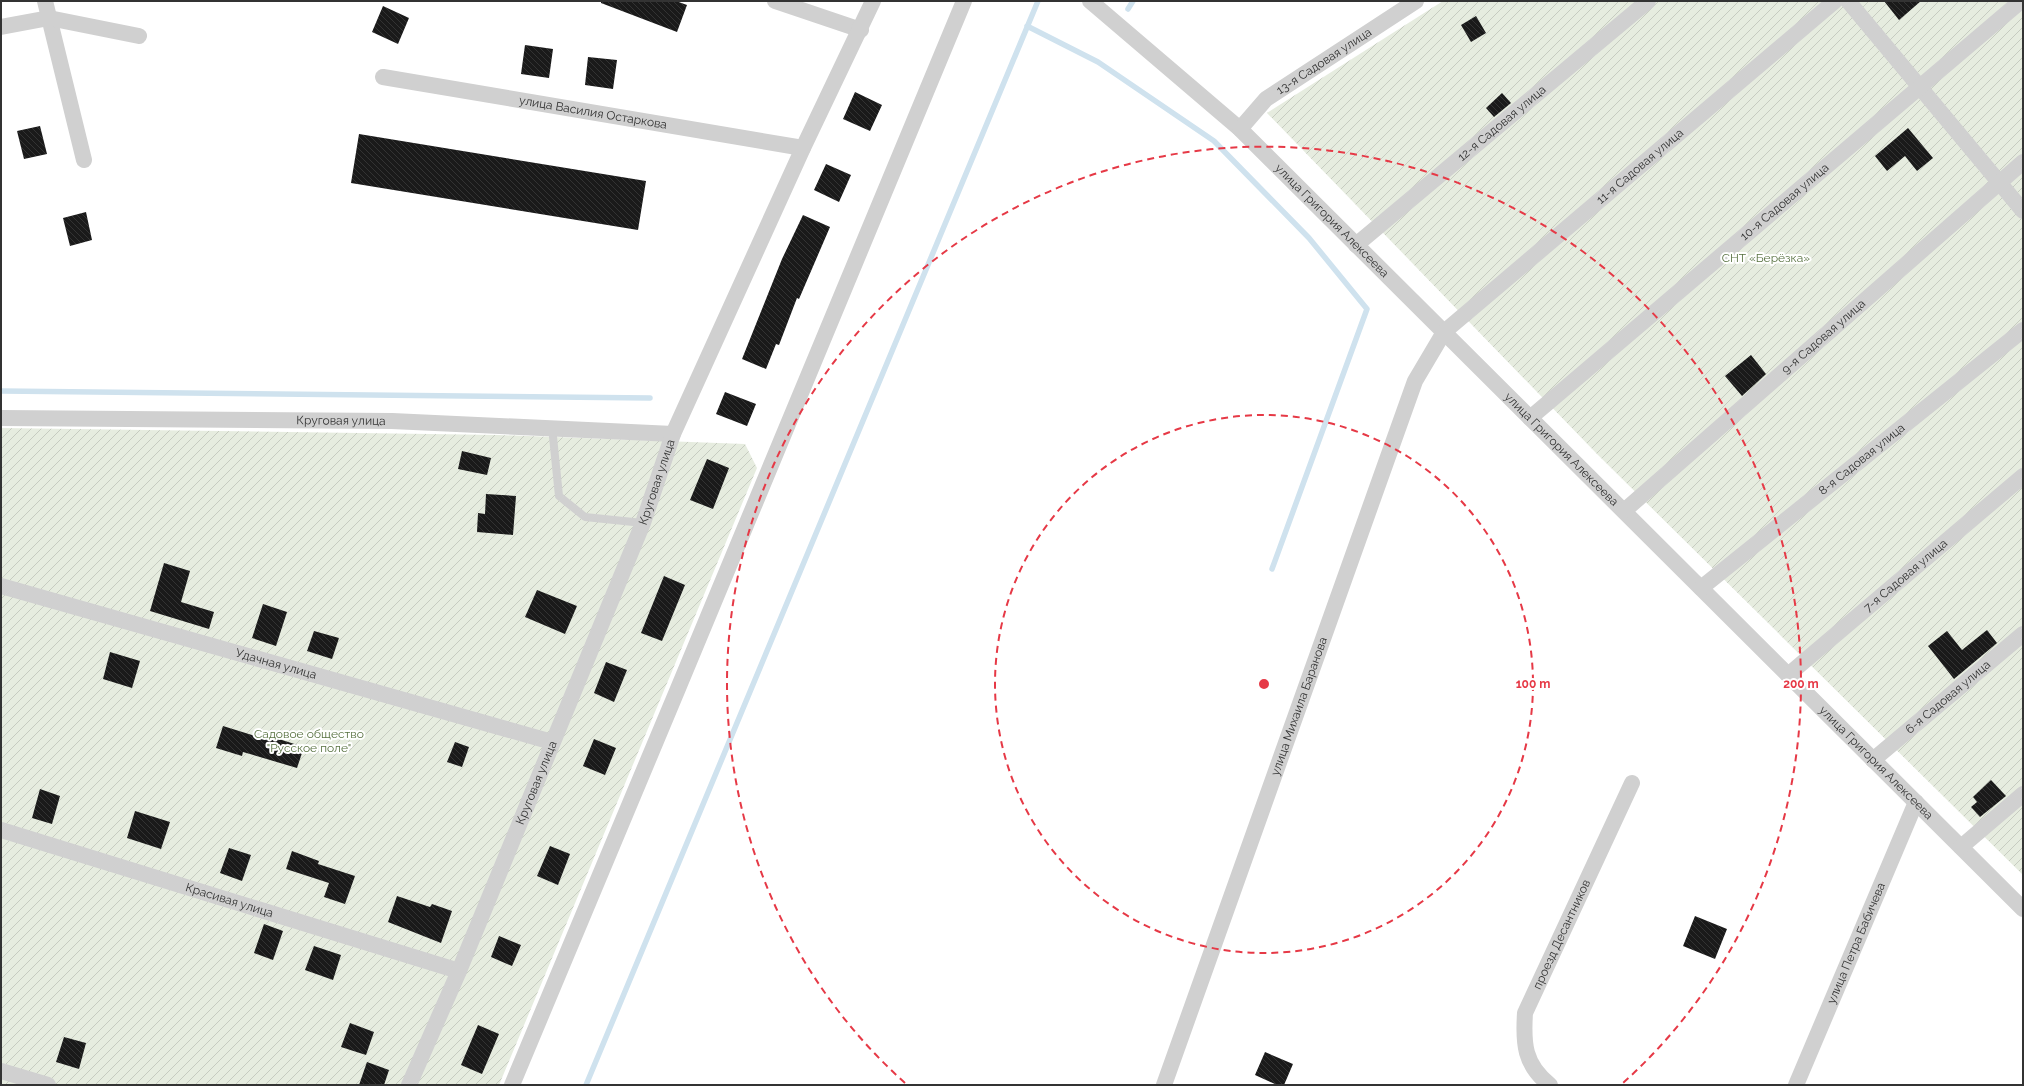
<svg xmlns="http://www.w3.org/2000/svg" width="2024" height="1086" viewBox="0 0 2024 1086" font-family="Raleway,sans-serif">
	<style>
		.garden { fill: url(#garden-furrows) }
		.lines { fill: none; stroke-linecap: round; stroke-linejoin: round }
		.stream { stroke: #cfe2ee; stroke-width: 5.5 }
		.building { fill: url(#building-back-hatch) }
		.service { stroke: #d0d0d0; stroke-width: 8 }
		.minor { stroke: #d0d0d0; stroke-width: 16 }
		.ring { fill: none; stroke: #e63946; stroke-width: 2; stroke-dasharray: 7 5 }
		.labels { text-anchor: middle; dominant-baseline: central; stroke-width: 4; stroke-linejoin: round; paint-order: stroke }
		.street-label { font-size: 12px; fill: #333; stroke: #fff }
		.park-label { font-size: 12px; fill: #56703f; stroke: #fff }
		.centre { fill: #e63946; stroke: #fff; stroke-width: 2 }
		.ring-label { font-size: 12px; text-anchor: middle; font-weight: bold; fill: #e63946; stroke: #fff; stroke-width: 4; stroke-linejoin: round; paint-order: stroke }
	</style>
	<defs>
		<pattern id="garden-furrows" width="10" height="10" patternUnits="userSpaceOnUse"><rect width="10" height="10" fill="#e6ecdf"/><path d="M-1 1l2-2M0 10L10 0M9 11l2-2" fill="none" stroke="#c6cbc0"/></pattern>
		<pattern id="building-back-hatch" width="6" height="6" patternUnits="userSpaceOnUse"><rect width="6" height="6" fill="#1a1a1a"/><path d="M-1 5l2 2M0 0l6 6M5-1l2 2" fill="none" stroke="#333"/></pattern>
	</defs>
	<rect width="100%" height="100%" fill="#fff"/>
	<path class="garden" d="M1443,1h580v874l-426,-421 -330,-341z
		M1,428l498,7 246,9 12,24 -258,617h-498z"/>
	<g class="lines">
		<path class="stream" d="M1128,9l5,-8
			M1027,26l71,36 116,79 95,97 58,71 -95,260
			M1,391l649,7
			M586,1085l452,-1084"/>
	</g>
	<path class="building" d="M601,1h75l11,4 -10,27 -76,-29z
		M1884,1h37l-22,19z
		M383,6l26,12 -11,26 -26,-12z
		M1476,16l10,17 -15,9 -10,-17z
		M525,45l28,4 -4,29 -28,-4z
		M588,57l29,3 -4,29 -28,-4z
		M855,92l27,13 -12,26 -27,-12z
		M1502,93l9,10 -17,14 -8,-9z
		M40,126l7,28 -23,5 -7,-28z
		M1908,128l25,30 -16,13 -12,-15 -18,15 -12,-15z
		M359,134l287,47 -8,49 -287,-47z
		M826,164l25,11 -12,27 -25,-12z
		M86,212l6,28 -22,6 -7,-28z
		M803,215l27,12 -31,72 -2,-1 -18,47 -3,-1 -10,25 -24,-10 40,-100z
		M1751,355l15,19 -24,22 -17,-20z
		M725,392l31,12 -9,22 -31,-12z
		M462,451l29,7 -4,17 -29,-6z
		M707,459l22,9 -16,41 -23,-9z
		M486,494l30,2 -3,39 -36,-3 1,-19 7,1z
		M164,563l26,8 -9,31 33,10 -5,17 -59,-18z
		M664,576l21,9 -23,56 -21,-8z
		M537,590l40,16 -12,28 -40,-17z
		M263,604l24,8 -11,34 -24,-8z
		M1987,630l10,13 -43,36 -26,-33 19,-15 15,19z
		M314,631l25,7 -7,21 -25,-8z
		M110,652l30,9 -8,27 -29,-9z
		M606,662l21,8 -13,32 -20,-9z
		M223,726l39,12 1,-4 41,13 -7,21 -54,-16 -1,4 -26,-8z
		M594,739l22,9 -11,27 -22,-9z
		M455,742l14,5 -7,20 -15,-5z
		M1991,780l15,16 -26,21 -9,-10 6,-5 -4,-5z
		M40,789l20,7 -8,28 -20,-6z
		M135,811l35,11 -9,27 -34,-11z
		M550,846l20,8 -12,31 -21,-9z
		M229,848l22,7 -9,26 -22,-8z
		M292,851l27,10 -1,3 37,12 -10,28 -21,-7 5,-14 -43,-14z
		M397,896l33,11 2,-3 20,7 -11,32 -53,-21z
		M1695,916l32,13 -12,30 -32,-13z
		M264,924l19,7 -10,29 -19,-7z
		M499,936l22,9 -9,21 -21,-9z
		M314,946l27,9 -8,25 -28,-10z
		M350,1023l24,9 -8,23 -25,-8z
		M478,1025l21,9 -17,40 -21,-9z
		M64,1037l22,6 -7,26 -23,-7z
		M1265,1052l28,12 -9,21h-7l-22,-10z
		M367,1062l22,8 -5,15h-25z"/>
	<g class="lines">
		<path class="service" d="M552,427l7,69 26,21 58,6"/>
		<g class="minor">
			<path d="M45,1l39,159"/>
			<path d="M775,1l86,29"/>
			<path id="s1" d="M1090,1l150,128 783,780"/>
			<path d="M1848,1l175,210"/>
			<path d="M1,27l48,-9 90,18"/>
			<path id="s2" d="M383,77l420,71"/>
			<path id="s3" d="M1240,129l26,-30 150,-98"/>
			<path id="s4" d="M1356,245l292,-244"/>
			<path id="s5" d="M1,418l391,3 281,13"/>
			<path id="s6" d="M1530,418l491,-417"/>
			<path id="s7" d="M1624,511l399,-349"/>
			<path id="s8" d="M1,586l551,156"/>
			<path id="s9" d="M1701,588l322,-258"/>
			<path id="s10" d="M1788,675l235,-199"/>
			<path id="s11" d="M1873,760l150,-126"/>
			<path id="s12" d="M1,830l458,141"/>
			<path d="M1961,847l62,-53"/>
			<path d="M1,1071l47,14"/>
			<path id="s13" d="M409,1085l50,-114 184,-448 30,-89 130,-286 70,-147"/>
			<path d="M512,1085l165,-394 287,-690"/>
			<path id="s14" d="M1164,1085l251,-704 29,-49 391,-331"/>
			<path id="s15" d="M1550,1085c-26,-20 -27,-42 -25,-72l107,-230"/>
			<path id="s16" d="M1796,1085l120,-283"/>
		</g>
	</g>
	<g class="ring">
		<circle cx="1264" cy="684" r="269"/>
		<path d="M905 1083A537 537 0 1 1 1623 1083"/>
	</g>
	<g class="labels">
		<g class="street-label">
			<text stroke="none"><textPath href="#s3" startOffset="109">13-я Садовая улица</textPath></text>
			<text stroke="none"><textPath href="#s2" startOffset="213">улица Василия Остаркова</textPath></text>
			<text stroke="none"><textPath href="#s4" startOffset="190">12-я Садовая улица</textPath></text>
			<text stroke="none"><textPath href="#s14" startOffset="1061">11-я Садовая улица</textPath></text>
			<text stroke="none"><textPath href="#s6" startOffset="334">10-я Садовая улица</textPath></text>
			<text stroke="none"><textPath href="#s1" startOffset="327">улица Григория Алексеева</textPath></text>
			<text stroke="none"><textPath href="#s7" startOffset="265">9-я Садовая улица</textPath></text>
			<text stroke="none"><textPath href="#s5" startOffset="340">Круговая улица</textPath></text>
			<text stroke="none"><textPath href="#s1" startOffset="651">улица Григория Алексеева</textPath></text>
			<text stroke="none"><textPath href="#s9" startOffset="206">8-я Садовая улица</textPath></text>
			<text stroke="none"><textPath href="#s13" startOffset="652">Круговая улица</textPath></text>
			<text stroke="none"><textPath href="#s10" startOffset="154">7-я Садовая улица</textPath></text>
			<text stroke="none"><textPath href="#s8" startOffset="286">Удачная улица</textPath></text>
			<text stroke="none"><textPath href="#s11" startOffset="98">6-я Садовая улица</textPath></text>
			<text stroke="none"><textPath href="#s14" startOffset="402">улица Михаила Баранова</textPath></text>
			<text stroke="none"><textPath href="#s1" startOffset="1095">улица Григория Алексеева</textPath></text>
			<text stroke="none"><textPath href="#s13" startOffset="328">Круговая улица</textPath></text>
			<text stroke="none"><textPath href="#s12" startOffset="239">Красивая улица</textPath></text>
			<text stroke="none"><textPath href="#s15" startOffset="167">проезд Десантников</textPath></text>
			<text stroke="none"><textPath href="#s16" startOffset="154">улица Петра Бабичева</textPath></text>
		</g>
		<g class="park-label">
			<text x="1766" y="258">СНТ «Берёзка»</text>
			<text x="309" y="734">Садовое общество<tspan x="309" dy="14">"Русское поле"</tspan></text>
		</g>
	</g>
	<circle cx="1264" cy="684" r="6" class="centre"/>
	<g class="ring-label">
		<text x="1533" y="688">100 m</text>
		<text x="1801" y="688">200 m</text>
	</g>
	<rect width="2024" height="1086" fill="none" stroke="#333333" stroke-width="4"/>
</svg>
